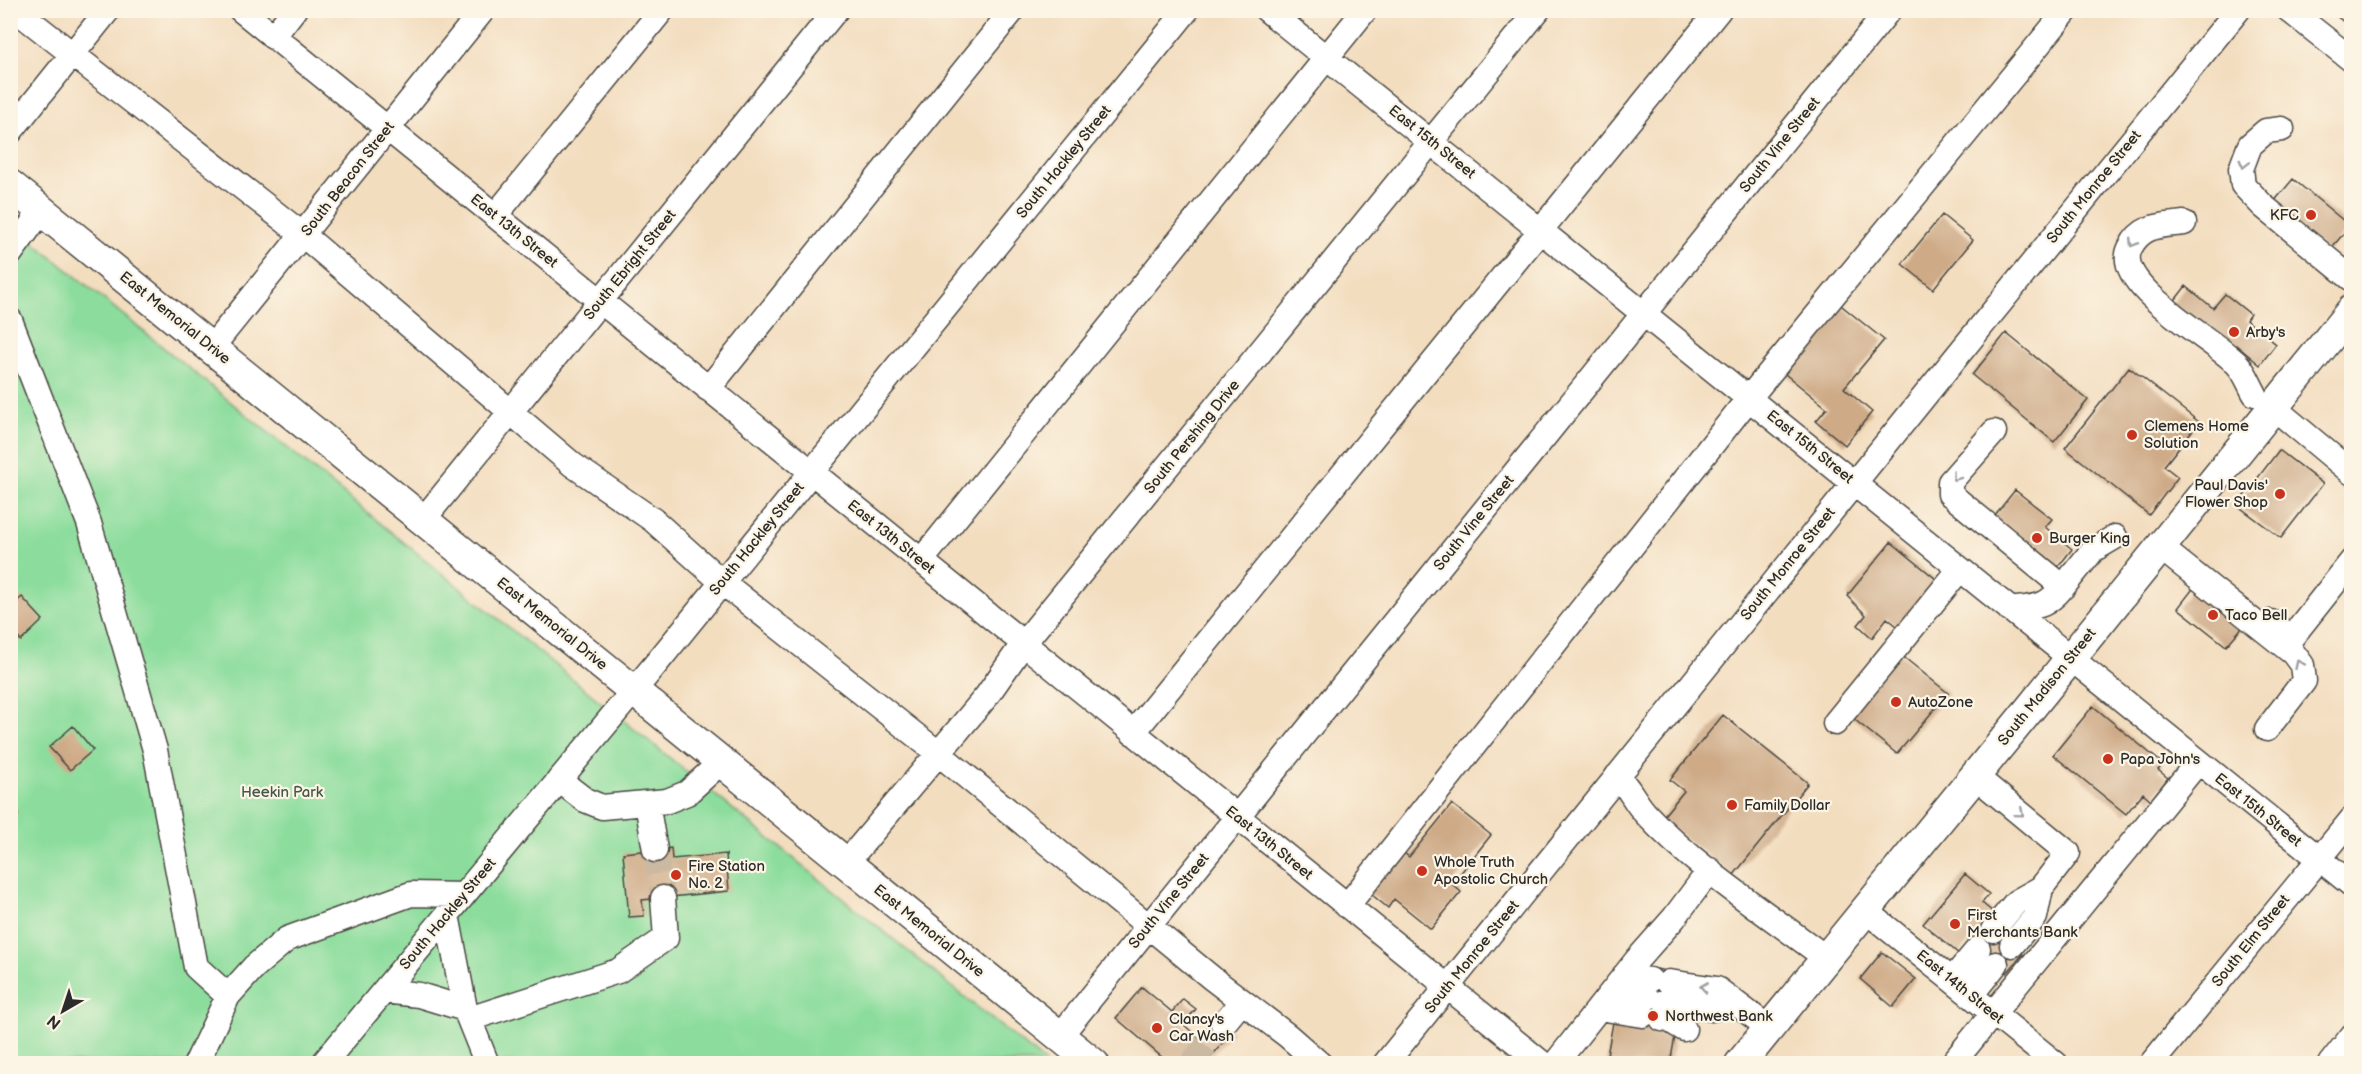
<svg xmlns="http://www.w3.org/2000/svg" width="2362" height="1074" viewBox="0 0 2362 1074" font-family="'Balsamiq Sans',sans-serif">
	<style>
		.green { fill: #8cdd9d; stroke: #5c8464; stroke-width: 1.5 }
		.building { fill: #ceaa87 }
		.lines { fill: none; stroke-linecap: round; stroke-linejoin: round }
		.minor-tunnel { stroke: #cbb9a1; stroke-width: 24; stroke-dasharray: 24 12; stroke-linecap: butt }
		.minor-casing { stroke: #494641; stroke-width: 27 }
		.major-casing { stroke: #494641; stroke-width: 33 }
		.minor { stroke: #fff; stroke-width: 24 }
		.major { stroke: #fff; stroke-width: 30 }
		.oneway { stroke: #a0a0a0 }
		.poi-dot { fill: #c8321e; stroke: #fcf5e5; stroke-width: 2 }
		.labels { text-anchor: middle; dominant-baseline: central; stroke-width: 4.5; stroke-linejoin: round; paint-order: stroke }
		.street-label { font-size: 15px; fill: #2b2b2b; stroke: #fcf5e5 }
		.poi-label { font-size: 15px; fill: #2b2b2b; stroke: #fcf5e5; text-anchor: start }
		.park-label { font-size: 15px; fill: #435848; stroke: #fcf5e5 }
	</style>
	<rect width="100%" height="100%" fill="#fcf5e5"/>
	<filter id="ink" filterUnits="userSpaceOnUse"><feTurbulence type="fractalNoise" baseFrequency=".0167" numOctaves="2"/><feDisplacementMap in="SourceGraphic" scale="12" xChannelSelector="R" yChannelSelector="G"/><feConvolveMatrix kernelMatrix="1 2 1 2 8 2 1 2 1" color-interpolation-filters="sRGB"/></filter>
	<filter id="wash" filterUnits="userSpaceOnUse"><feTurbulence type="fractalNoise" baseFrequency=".008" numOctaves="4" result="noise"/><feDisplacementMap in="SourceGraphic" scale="24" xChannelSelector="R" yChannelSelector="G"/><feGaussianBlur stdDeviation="1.35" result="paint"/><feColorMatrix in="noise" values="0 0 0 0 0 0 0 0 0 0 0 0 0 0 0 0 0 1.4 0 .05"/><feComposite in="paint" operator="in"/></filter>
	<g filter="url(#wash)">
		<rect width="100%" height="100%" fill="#f3ddbf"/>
		<path class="green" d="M11,224l1035,839h-1035z"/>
		<g id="blocks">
			<path class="building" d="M2329,10h23v15l-2,2z
				M2293,179l57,47 -22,26 -56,-48z
				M1942,215l31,25 -40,49 -31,-25z
				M2186,286l27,22 12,-14 25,20 -4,6 30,24 -16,21 -24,-20 -5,6 -59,-47z
				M1837,302l47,38 -40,48 28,24 -27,33 -29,-24 11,-13 -47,-38z
				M2006,333l82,67 -34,42 -82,-67z
				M2129,367l70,55 -35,44 14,11 -29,38 -84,-67z
				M2279,450l44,34 -42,54 -44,-33z
				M2015,490l37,29 -7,8 27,22 -17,22 -64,-51z
				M1891,542l51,42 -35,50 -20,-16 -15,20 -14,-13 8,-10 -19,-19z
				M2199,581l48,41 -21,24 -48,-38z
				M22,597l21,23 -22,21 -11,-12v-22z
				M1895,650l53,43 -51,61 -53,-43z
				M2093,706l70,58 -5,6 10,8 -17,22 -8,-7 -17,21 -73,-59z
				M1723,715l85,68 -75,93 -72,-57 23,-28 -14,-11z
				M73,726l20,24 -23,20 -21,-23z
				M10,794l8,20 -8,2z
				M1452,804l39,31 -39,49 9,8 -30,37 -37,-30 -6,9 -22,-18 33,-41 10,8z
				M671,848l1,11 54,-5 3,37 -87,9 2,16 -15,1 -6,-64z
				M1965,874l24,20 -7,9 12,10 -8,11 37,30 -16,19 -38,-31 -10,12 -36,-30z
				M1882,952l34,27 -23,28 -33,-28z
				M1652,968l19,4 5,59 -6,33h-49l-15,-3 8,-44z
				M1142,987l30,25 11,-13 13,10 -13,15 17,15 17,-20 15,13 -27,32h-35l-54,-46z"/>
		</g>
	</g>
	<g filter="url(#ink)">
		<use href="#blocks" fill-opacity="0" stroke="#494641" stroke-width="1.5"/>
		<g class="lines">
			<path class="minor-tunnel" d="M655,850l8,48
				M1191,1064l32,-40"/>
			<g class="minor-casing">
				<path id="minor" d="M16,10l287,225 270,230 80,55 69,62 216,171 275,226 75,57 32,28
					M241,10l1302,1054
					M1267,10l1085,875
					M2289,10l63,50
					M273,37l21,-27
					M2282,129l-16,2 -16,14 -9,24 2,16 20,21 89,73
					M10,132l98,-122
					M495,216l167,-206
					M2184,223c-23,3 -42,1 -54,25 -19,38 89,94 109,118 7,8 11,20 16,28
					M10,254l32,-44
					M10,320l79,203 66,227 41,217 32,29
					M212,347l271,-337
					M708,389l305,-379
					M2273,407l79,66
					M1994,432l-44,50v12l113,93c-19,22 -26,19 -53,23
					M423,520l413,-510
					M2160,547l133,106 9,12 2,16 -37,48
					M921,561l444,-551
					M2063,587l30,-37 22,-13
					M2271,622l20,16 61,-77
					M1835,723l125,-154
					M1133,733l586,-723
					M1617,776c12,11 17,25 28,37 52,56 120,99 181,145
					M1975,776l93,77 -27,35 -25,14 -23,28
					M559,780l26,20 17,7 65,-6 20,-8 34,-31
					M647,803l8,47
					M846,863l140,-166 37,-53 515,-634
					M1347,906l402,-508 318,-388
					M1865,910l191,154
					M447,915l18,94 22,55
					M2012,945l23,-28 6,-29
					M1624,976l26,4
					M1952,980l26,-31
					M1669,982l48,7 52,39
					M384,991l35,4 46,14
					M1612,992l35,6
					M1971,995l25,-31
					M1665,1001l47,8 23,-6
					M1599,1008l44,7
					M469,1019l149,-48 48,-33 -3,-40
					M1662,1019l7,1 15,9
					M1223,1024l19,-23
					M1060,1036l829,-1026
					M196,1064l32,-68 26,-29 33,-28 124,-45 52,1
					M323,1064l332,-399 532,-655
					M1385,1064c285,-351 567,-704 853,-1054
					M1555,1064l81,-103 38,-43 36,-48
					M1952,1064l246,-302
					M2151,1064l201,-245
					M2330,1064l22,-28"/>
			</g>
			<g class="major-casing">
				<path id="major" d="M10,185l1084,879
					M1740,1064l288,-353 324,-401"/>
			</g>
			<use href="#minor" class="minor"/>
			<use href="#major" class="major"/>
		</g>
		<defs><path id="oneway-chevron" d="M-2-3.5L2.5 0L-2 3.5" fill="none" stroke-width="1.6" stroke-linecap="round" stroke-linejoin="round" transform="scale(1.5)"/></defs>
		<g class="oneway">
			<use href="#oneway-chevron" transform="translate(2244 164) rotate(104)"/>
			<use href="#oneway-chevron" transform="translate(2133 243) rotate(122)"/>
			<use href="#oneway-chevron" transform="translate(1956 477) rotate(126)"/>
			<use href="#oneway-chevron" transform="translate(2299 664) rotate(-115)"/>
			<use href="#oneway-chevron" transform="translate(2020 813) rotate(40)"/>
			<use href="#oneway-chevron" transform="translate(1704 987) rotate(-172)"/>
		</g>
	</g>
	<g class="poi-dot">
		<circle cx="2311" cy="215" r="6"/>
		<circle cx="2234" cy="332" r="6"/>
		<circle cx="2132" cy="435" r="6"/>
		<circle cx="2280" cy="494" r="6"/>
		<circle cx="2037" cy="538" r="6"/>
		<circle cx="2213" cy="615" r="6"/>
		<circle cx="1896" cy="702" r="6"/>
		<circle cx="2108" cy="759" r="6"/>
		<circle cx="1732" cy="805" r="6"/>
		<circle cx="1422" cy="871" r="6"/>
		<circle cx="676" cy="875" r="6"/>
		<circle cx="1955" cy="924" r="6"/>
		<circle cx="1653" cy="1016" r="6"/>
		<circle cx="1157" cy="1028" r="6"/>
	</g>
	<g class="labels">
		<g class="street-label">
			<text transform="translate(1432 142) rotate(39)">East 15th Street</text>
			<text transform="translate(1780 145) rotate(-51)">South Vine Street</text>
			<text transform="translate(1064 162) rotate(-51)">South Hackley Street</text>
			<text transform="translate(348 179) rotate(-52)">South Beacon Street</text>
			<text transform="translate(2094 187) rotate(-51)">South Monroe Street</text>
			<text transform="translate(514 231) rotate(39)">East 13th Street</text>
			<text transform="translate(630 265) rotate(-51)">South Ebright Street</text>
			<text transform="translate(175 318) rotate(39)">East Memorial Drive</text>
			<text transform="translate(1192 437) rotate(-51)">South Pershing Drive</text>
			<text transform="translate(1810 447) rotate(39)">East 15th Street</text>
			<text transform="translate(1474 523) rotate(-51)">South Vine Street</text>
			<text transform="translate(891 537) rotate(39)">East 13th Street</text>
			<text transform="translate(757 539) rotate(-51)">South Hackley Street</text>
			<text transform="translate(1788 564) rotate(-51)">South Monroe Street</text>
			<text transform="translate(552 624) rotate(39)">East Memorial Drive</text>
			<text transform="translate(2047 687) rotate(-51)">South Madison Street</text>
			<text transform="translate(2258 810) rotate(39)">East 15th Street</text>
			<text transform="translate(1269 843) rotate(39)">East 13th Street</text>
			<text transform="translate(1169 901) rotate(-51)">South Vine Street</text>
			<text transform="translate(448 914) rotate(-50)">South Hackley Street</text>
			<text transform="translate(929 931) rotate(39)">East Memorial Drive</text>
			<text transform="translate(2251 941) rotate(-51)">South Elm Street</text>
			<text transform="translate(1472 957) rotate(-51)">South Monroe Street</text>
			<text transform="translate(1960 987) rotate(39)">East 14th Street</text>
		</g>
		<g class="poi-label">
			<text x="2299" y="215" text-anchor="end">KFC</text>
			<text x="2246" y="332">Arby's</text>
			<text x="2144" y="426">Clemens Home<tspan x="2144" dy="17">Solution</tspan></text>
			<text x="2268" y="485" text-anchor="end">Paul Davis'<tspan x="2268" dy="17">Flower Shop</tspan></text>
			<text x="2049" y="538">Burger King</text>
			<text x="2225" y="615">Taco Bell</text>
			<text x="1908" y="702">AutoZone</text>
			<text x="2120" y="759">Papa John's</text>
			<text x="1744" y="805">Family Dollar</text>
			<text x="1434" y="862">Whole Truth<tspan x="1434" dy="17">Apostolic Church</tspan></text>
			<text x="688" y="866">Fire Station<tspan x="688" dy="17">No. 2</tspan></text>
			<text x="1967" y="915">First<tspan x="1967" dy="17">Merchants Bank</tspan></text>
			<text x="1665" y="1016">Northwest Bank</text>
			<text x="1169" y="1019">Clancy's<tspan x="1169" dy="17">Car Wash</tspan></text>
		</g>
		<g class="park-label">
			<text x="282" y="792">Heekin Park</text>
		</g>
	</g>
	<rect width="2362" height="1074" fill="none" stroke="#fcf5e5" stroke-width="36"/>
	<g transform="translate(63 1011) rotate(219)" stroke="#fcf5e5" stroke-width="4.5" paint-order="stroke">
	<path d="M0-4.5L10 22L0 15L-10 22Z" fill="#2b2b2b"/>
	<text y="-9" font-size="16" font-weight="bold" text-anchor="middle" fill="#2b2b2b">N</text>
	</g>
</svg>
